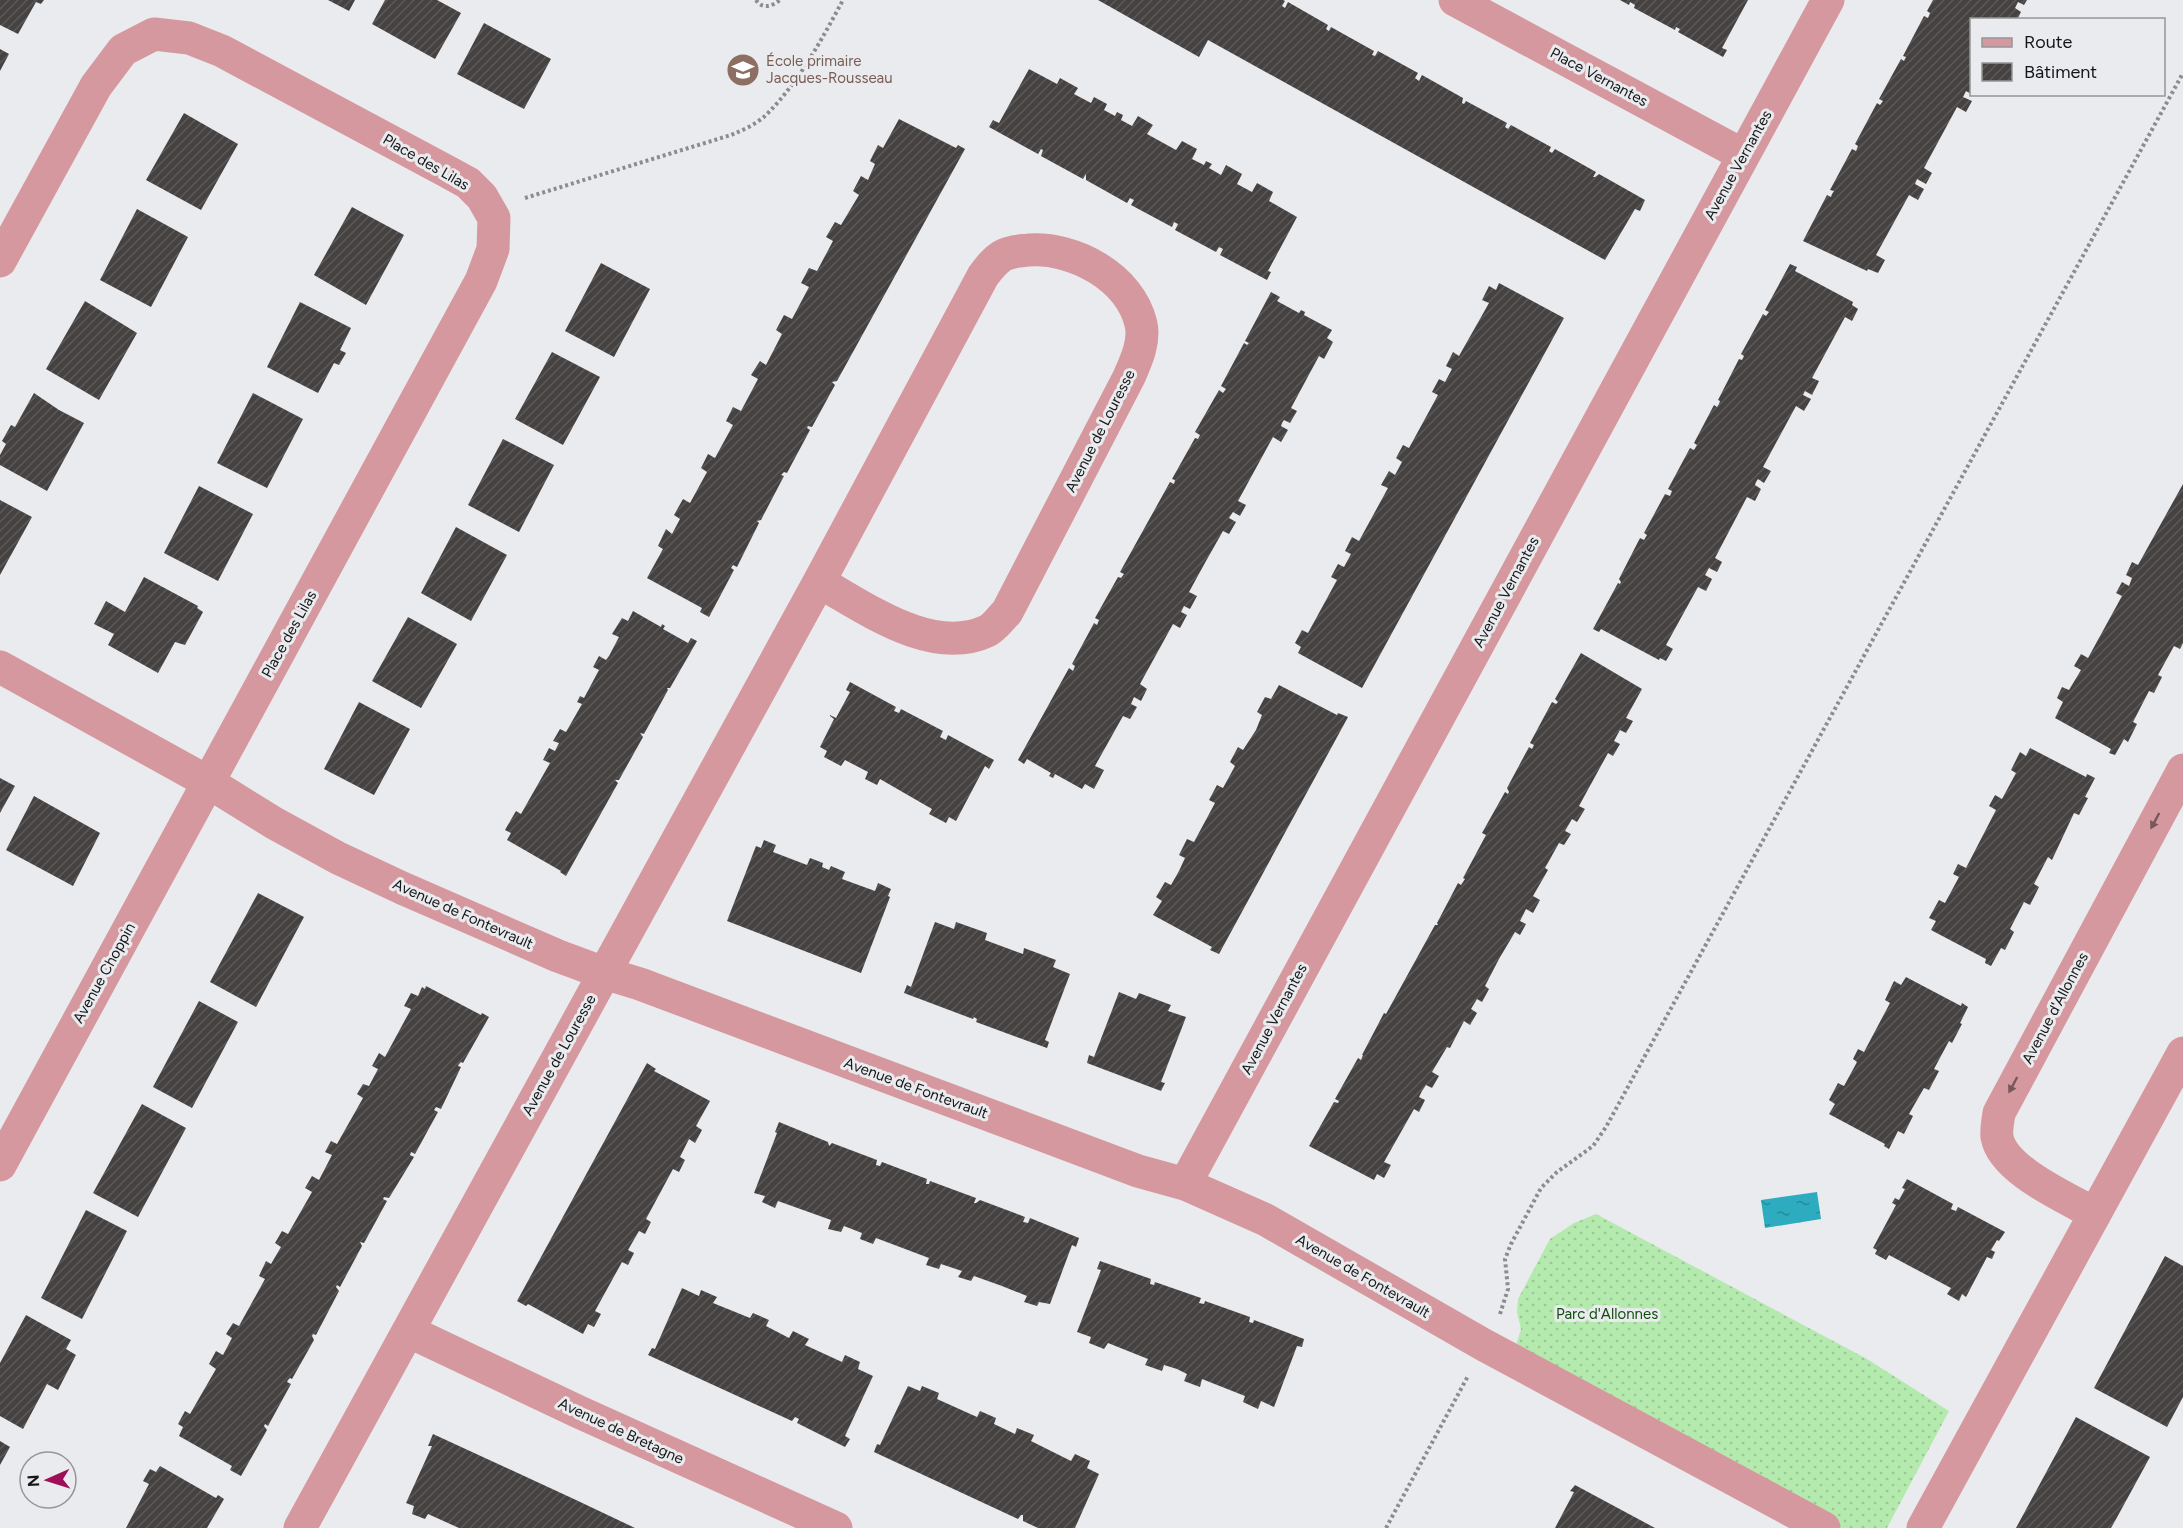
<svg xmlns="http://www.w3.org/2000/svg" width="2183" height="1528" font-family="Figtree,sans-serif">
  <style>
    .grass { fill: url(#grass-dots) }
    .water { fill: url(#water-ripples) }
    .building { fill: url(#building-hatch) }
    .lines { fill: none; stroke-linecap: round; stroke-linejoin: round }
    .path { stroke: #8b8c8e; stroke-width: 4; stroke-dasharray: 3 3; stroke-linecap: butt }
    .minor { stroke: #d6989f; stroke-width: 33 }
    .oneway { fill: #76575b }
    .labels { text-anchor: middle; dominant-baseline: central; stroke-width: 6; stroke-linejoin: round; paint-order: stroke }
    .education-label { font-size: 15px; fill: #785e54; stroke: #eaebee; text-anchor: start }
    .street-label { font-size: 15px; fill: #151617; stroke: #eaebee }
    .park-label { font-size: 15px; fill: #124d0e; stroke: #eaebee }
  </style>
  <defs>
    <pattern id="grass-dots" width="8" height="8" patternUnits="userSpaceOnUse" patternTransform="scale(1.5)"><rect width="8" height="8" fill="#b4eaae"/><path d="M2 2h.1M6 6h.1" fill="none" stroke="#9ac895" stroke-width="1.8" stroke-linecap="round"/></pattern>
    <pattern id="water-ripples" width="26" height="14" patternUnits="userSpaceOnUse" patternTransform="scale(1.5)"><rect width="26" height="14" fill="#2cacbe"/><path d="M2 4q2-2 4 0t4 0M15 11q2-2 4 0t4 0" fill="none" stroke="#248b99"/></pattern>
    <pattern id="building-hatch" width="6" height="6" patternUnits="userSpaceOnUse" patternTransform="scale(1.5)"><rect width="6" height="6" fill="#454241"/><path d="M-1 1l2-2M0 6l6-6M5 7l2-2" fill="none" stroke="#5c5a59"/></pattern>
  </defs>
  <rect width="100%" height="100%" fill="#eaebee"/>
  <path class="grass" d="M1596,1214l271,145 82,52 -62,117h-45l-330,-169 9,-30 -4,-17 1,-13 32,-60 24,-16z"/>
  <path class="water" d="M1817,1192l4,27 -56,9 -4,-28z"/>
  <path class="building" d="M0,0h44l-3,4 -5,-2 -18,32 -18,-9z
    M328,0h27l-6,11z
    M385,0h52l24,13 -26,46 -63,-35z
    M1098,0h185l2,1 -3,5 3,2 3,-6 40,23 -2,4 3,2 2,-4 43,24 -2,4 3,1 3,-5 40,22 -3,5 4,3 3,-6 41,23 -1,5 2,1 2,-3 41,22 -2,4 3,2 3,-4 40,22 -2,4 3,2 3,-4 41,23 -3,5h2l4,-3 46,26 -5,11 -5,-2 -30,51 -397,-220 -9,17z
    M1620,0h128l-26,48 5,2 -4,7 -45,-25 2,-3 -4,-2 -1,3 -41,-22 1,-3 -5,-3 -1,3z
    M1933,0h94l-3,5 -6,-3 -3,6 6,4 -4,8h-46v74l-5,-3 -3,6 9,4 -6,11 -9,-5 -33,61 8,5 -6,11 -9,-5 -2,5 9,5 -6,11 -9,-5 -33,60 9,5 -7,13 -10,-4 -1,2 -64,-30 24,-46 4,2 1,-3 2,-3 -4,-1 22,-41 4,2 2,-5 -3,-2 22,-41 3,2 3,-4 -4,-2 22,-40 3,2 2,-4 -3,-1 21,-40 4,2 2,-5 -3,-2z
    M484,23l67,36 -27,50 -67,-35z
    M0,49l9,5 -9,17z
    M1029,69l28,15 3,-6 18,10 -4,6 17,9 3,-6 13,7 -3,6 11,6 2,-4 6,3 -2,5 11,6 6,-10 15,9 -6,9 29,16 6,-9 15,8 -5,10 12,6 2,-4 6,3 -3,4 12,7 5,-10 16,9 -5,10 15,8 5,-9 16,9 -4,9 28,16 -29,54 3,1 -4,8 -47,-25 3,-6 -4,-2 -3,5 -41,-22 3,-6 -4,-2 -2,5 -41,-22 3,-5 -4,-2 -3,5 -41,-23v-6l-3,5 -42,-23 2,-6 -2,-1 -3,5 -49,-27 4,-7 6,3z
    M184,113l54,31 -37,66 -55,-30z
    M899,119l57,29 2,-3 7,4 -128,232 -5,1 3,3 -23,42 -4,-1 -1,2 3,2 -23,43 -3,-1 -3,3 3,1 -23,44 -4,1 2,2 -22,44 -4,-2 -2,3 3,2 -25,47 -9,-5 2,-4 -55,-30 16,-29 -5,-3 8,-17 6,5 8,-15 -6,-4 9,-16 7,4 17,-31 -6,-4 7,-14 7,4 18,-33 -7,-4 7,-14 8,4 17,-32 -7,-4 9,-14 6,4 16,-31 -6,-4 8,-15 8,4 17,-32 -8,-4 8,-15 8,3 16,-30 -7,-4 9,-15 6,3 18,-30 -6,-4 8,-15 7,4 7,-16 -5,-3 8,-16 5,3z
    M352,207l52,28 -38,70 -52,-30z
    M137,209l51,28 -37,70 -51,-27z
    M601,263l49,26 -36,68 -49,-26z
    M1790,264l7,3 -2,4 58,31 -1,3 6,4 -6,12 -7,-4 -33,61 7,3 -7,14 -7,-4 -2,4 8,4 -7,12 -8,-5 -33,61 8,4 -7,12 -6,-4 -2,3 -1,3 6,4 -6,12 -8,-4 -32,61 7,4 -5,10 -8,-4 -4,7 7,4 -6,12 -8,-4 -32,58 7,4 -7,12 -6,-3 -1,2 -58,-31 -2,3 -6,-3 25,-46 2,1 1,-2 -2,-3 21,-41 4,2 3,-5 -3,-2 21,-39 5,2 2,-5 -4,-2 22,-41 4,2 3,-5 -3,-2 20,-38 3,2 2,-3 1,-3 -2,-1 21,-41 3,1 2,-4 -3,-2 22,-40 3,2 3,-4 -4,-2z
    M1499,283l65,35 -202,370 -64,-35 3,-6 -6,-4 7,-13 6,3 29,-53 -6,-3 7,-13 6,3 7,-13 -6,-3 7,-14 7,4 29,-53 -7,-3 8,-14 6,4 7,-13 -6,-4 7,-13 6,3 29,-53 -6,-3 7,-13 6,3 7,-13 -6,-3 7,-14 6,4 30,-53 -7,-3 7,-14 7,4z
    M1271,292l9,5 -3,4 22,12 2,-3 4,2 -1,3 28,15 -5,8 6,4 -9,17 -5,-3 -28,52 6,3 -7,12 -6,-3 -2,3 -1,3 7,4 -7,12 -8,-5 -35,64 8,4 -6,11 -7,-4 -4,6 7,4 -7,12 -6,-3 -17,30 -17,31 8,4 -7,13 -6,-3 -3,6 6,3 -7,13 -7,-4 -33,60 7,5 -6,12 -7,-4 -3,7 6,3 -7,12 -7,-3 -28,50 9,4 -10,19 -9,-5 -3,5 -27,-15 -2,4 -4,-2 2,-3 -24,-14 -3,5 -6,-4 51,-92 4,3 2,-5 -3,-2 22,-41 3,2 2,-5 -4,-2 23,-41 3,1 3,-4 -4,-2 50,-90 4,2 1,-4 -3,-1 23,-41 3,1 2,-4 -5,-3 24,-42 4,3 3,-4 -5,-3 23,-43 3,2 2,-2 -4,-2z
    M85,301l52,32 -38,67 -53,-31z
    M300,302l51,26 -11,22 6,3 -7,12 -5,-2 -16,30 -51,-26z
    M552,352l48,25 -37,68 -48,-26z
    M34,393l25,17 25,13 -37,68 -47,-26v-10l6,-11 -4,-3 9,-16 4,2z
    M253,393l50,26 -36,69 -50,-25z
    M503,439l51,26 -35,67 -51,-27z
    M2183,484v159l-3,6 -6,-3 -16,29 4,2 -8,16 -5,-2 -16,31 4,2 -9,18 -4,-3 -9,16 -6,-2 2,-4 -56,-31 8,-16 -6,-4 5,-11 7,3 12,-20 -7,-4 7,-12 7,4 34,-62 -6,-3 6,-11 7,4 3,-8 -6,-3 6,-13 6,3z
    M199,486l54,28 -35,67 -54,-28z
    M0,500l32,17 -32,58z
    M456,527l51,28 -36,66 -50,-28z
    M144,577l54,29 -1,2 6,4 -18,33 -10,-3 -17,31 -50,-28 6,-11 -20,-10 12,-23 19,11z
    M633,611l28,16 1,-3 3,2 -2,3 25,14 3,-5 6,3 -27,47h-3l1,2 -24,44 -4,-1 3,4 -24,43h-4l3,3 -52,93 -6,-4 1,-1 -54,-31 4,-7 -6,-3 11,-19 5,3 29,-51 -7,-3 6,-12 6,3 4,-8 -6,-2 7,-12 6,3 16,-28 -5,-2 3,-6 4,2 15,-28 -6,-3 6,-11 7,4 3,-4 10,-19 -7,-3 10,-16 6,3z
    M408,617l49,27 -36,64 -49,-27z
    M1581,653l61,36 -16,29 7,3 -7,12 -6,-3 -6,11 6,3 -7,12 -5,-3 -29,53 6,3 -8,13 -5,-3 -7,12 6,3 -7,11 -5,-2 -14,25 3,2 -15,26 7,4 -7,13 -7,-4 -6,12 6,3 -6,11 -5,-3 -16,27 -14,27 4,3 -7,13 -5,-3 -6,10 6,4 -7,12 -6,-4 -14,27 -3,-1 -15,25 7,4 -7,12 -6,-3 -4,6 -3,6 6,3 -6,12 -5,-3 -30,53 7,3 -7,13 -7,-4 -3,6 -65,-34 25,-44 4,1 1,-2 -4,-2 23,-41 3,2 2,-5h-1l22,-42 2,1 49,-89h3l-1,-2 21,-40 3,2 4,-6 -2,-1 23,-43 -4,-2 23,-41 3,2 1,-2 -2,-4 22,-41 3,2 2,-4 -4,-2 22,-41 4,2 2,-2 -3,-3z
    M850,682l46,25 -2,4 5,2 2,-4 42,22 -3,6 6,3 2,-5 46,25 -5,9 -4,-3 -29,55 -7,-4 -3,6 -17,-9 3,-5 -52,-30 -3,6 -12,-6 3,-7 -23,-12 -4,6 -17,-9 3,-6 -7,-4 14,-28 -4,-3v-1l6,3 14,-26 -4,-2z
    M1279,685l58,30 1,-2 10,4 -129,237 -9,-4 2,-3 -59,-32 9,-14 -6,-4 9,-15 6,3 8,-14 6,-13 -6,-3 8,-16 7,3 21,-39 -6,-3 8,-15 6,3 12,-22 -5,-4 8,-15 5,3 13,-20 6,-15 -5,-3 8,-15 6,2z
    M359,702l51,27 -36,66 -50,-26z
    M2030,748l56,29 1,-3 8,4 -10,19 3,1 -9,17 -5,-2 -22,47 -4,-3 -14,27 5,3 -9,18 -6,-3 -14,27 4,3 -9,18 -4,-2 -10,18 -6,-3 1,-4 -55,-29 5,-9 -7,-3 10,-18 6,3 14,-26 -6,-3 5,-10 8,4 30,-58 -7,-4 6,-11 7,4 14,-26 -5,-3 9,-18 6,4z
    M0,778l15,8 -15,27z
    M34,796l66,37 -27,53 -67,-36z
    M764,840l12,5 -3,7 34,13 3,-7 13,5 -1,4 7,3 2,-4 14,6 -3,7 33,12 3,-8 13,6 -3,7 2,1 -29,76 -134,-52 29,-75 5,2z
    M258,893l46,24 -48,90 -46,-25z
    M935,922l19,7 2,-7 31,11 -2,7 38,14 1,-6 32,12 -3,7 17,7 -25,66 4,2 -2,6 -71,-26 1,-3 -3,-2 -1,2 -69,-26 3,-8 4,2z
    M1906,977l55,29 1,-3 6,4 -8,16 2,1 -10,19 -3,-2 -15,28 5,2 -10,19 -5,-2 -15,26 4,2 -9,18 -6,-3 -9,18 -5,-3 1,-2 -56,-30 6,-10 -6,-4 9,-17 6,3 13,-24 -4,-3 5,-10 6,3 26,-49 -5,-3 9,-19 7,4z
    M426,986l55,29 1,-2 7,4 -26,46 -2,-1 -2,2 -1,2 3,1 -20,42 -5,-2 -2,3 4,2 -23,42 -4,-2 -1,3 4,2 -25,41 -5,-1 -1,2 4,2 -23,42 -4,-1 2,4 -22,41 -3,-2 -1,2 3,4 -23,44 -3,-1 -1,2 2,4 -22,39 -2,-1 -2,2 -1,2 4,2 -23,42 -3,-2 -1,2 3,4 -26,46 -11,-6 2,-4 -53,-30 4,-9 -5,-3 7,-13 5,3 26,-45 -7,-5 7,-13 7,4 9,-17 -6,-4 7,-11 6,3 26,-47 -6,-3 7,-15 5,3 10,-17 -6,-4 7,-12 6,3 24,-42 -7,-4 7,-12 7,4 13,-25 -7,-3 6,-11 6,3 26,-46 -6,-4 6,-10 6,2 9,-17 -6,-3 7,-13 6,4 26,-48 -7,-3 7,-13 7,3 4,-9 3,2z
    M1119,992l17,7 3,-6 32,12 -3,6 18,6 -25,65 4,1 -4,8 -74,-28 2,-8 5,2z
    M199,1001l39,21 -46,86 -39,-21z
    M647,1063l9,6 -2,2 56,30 -14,25 6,4 -7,13 -6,-4 -9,18 5,3 -6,12 -6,-3 -27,50 5,3 -6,12 -6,-3 -11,19 6,3 -6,12 -6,-3 -27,49 6,3 -7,13 -6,-3 -5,10 -55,-30 -2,2 -9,-5z
    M142,1104l44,24 -48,89 -45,-24z
    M779,1122l49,20 1,4 3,-3 45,17 -1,5 4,1 2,-4 45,17 -1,5h3l1,-3 46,17 -2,5h2l4,-3 45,17 -2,5 5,1 2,-5 49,20 -3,9 -4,-2 -22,59 -11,-2 -2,4 -13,-4 3,-6 -25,-10 -28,-10 -3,5 -13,-4 4,-6 -21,-7 -2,5 -13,-4 3,-7 -53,-20 -3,6 -13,-5 2,-6 -18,-7 -3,6 -13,-3 3,-9 -53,-19 -3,7 -13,-6 3,-6 -11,-3 23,-60 -2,-1z
    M1907,1179l46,25 -2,5 2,1 3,1 2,-4 47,25 -6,9 -2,-1 -6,10 4,2 -3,7 -5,-2 -21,40 -4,-3 -3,7 -12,-7 4,-6 -62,-33 -3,5 -11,-6 2,-4 -4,-2 23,-43 -4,-2 3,-5 4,2 6,-11 -3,-1z
    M86,1210l41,21 -45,88 -41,-21z
    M2165,1256l18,10v131l-16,30 -73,-39z
    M1100,1261l51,18 -1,5 4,1 1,-3 46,16 -2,5 5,1 1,-3 45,16 -1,5 4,1 1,-3 50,19 -2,8 -5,-1 -23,61 -13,-6 -3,8 -15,-7 2,-6 -43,-17 -2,8 -16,-6 3,-7 -10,-5 -13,-4 -2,6 -17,-6 3,-6 -40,-16 -4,6 -15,-6 2,-6 -14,-5 24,-62 -4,-1z
    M682,1288l17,8 2,-6 16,7 -4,6 37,15 3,-5 16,7 -3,6 23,12 4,-7 16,8 -4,6 37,17 3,-7 15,7 -2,7 15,7 -28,60 5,3 -5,8 -48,-24 2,-4 -4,-2 -3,4 -144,-66 4,-7 3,1z
    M26,1315l45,25 -5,9 10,6 -18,35 -11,-6 -24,45 -23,-13v-53z
    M908,1386l12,5 2,-5 17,7 -2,6 40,18 3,-6 16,7 -2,6 21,10 2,-6 17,7 -3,6 40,20 4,-7 15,7 -3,7 12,6 -24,54h-37l-15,-7v-6h-2l-3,4 -144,-67 3,-8 3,1z
    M2076,1417l74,40 -35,64 -4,7h-95z
    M433,1434l143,66 59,28h-176l-31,-14 -3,5 -13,-5 2,-8 -8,-3 26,-57h-4z
    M0,1441l10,6 -10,18z
    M160,1466l56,32 2,-3 6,4 -17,29h-81l23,-44 -6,-3 7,-12 6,3z
    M1575,1485l80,43h-100l19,-36 -4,-1z"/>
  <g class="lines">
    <path class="path" d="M756,0c7,10 16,6 24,0
      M525,198l206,-63c12,-5 26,-11 36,-21 32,-32 55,-75 76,-114
      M1500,1314l8,-25 -3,-30 6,-15 30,-56 16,-16 36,-26 13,-19 577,-1054
      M1386,1528l82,-152"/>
    <path class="minor" d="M1455,0l288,155
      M0,261l96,-175 27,-36 31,-16 35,4 33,13 226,121 20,11 14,14 12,21 -1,31 -12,32 -481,884
      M0,667l208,115 66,41 64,35 64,30 156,68 46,17 36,11 498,187 47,13 81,36 218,125 340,183
      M1185,1184l643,-1184
      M2095,1214c-27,-16 -92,-43 -98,-77 -1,-7 1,-17 2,-24l184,-343
      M408,1331l171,81 257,116
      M300,1528l519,-946 164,-306c6,-8 11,-15 19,-20 8,-5 19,-5 27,-6 45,-3 101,27 112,74 4,18 -5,37 -12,53l-122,235c-6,6 -13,16 -20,19 -55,26 -121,-23 -168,-49
      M1923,1528l260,-475"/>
  </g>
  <defs><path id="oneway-solid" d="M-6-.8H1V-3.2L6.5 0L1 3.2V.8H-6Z" transform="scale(1.5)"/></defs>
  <g class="oneway">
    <use href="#oneway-solid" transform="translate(2155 821) rotate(118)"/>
    <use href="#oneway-solid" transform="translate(2013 1085) rotate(118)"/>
  </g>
  <defs>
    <symbol id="school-disc" viewBox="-11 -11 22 22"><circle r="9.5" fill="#8d6e63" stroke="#eaebee"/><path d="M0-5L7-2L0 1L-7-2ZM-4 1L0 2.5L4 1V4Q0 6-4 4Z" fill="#fff"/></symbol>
  </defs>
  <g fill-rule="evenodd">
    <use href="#school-disc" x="724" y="51" width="38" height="38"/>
  </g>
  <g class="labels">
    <g class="education-label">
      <text x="766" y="61">École primaire<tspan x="766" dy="17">Jacques-Rousseau</tspan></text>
    </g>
    <g class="street-label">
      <text transform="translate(1599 77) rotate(28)">Place Vernantes</text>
      <text transform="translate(426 162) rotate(30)">Place des Lilas</text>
      <text transform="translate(1738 165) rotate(-61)">Avenue Vernantes</text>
      <text transform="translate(1100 431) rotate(-63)">Avenue de Louresse</text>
      <text transform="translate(1506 592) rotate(-62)">Avenue Vernantes</text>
      <text transform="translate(289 634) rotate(-61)">Place des Lilas</text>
      <text transform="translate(463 914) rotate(24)">Avenue de Fontevrault</text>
      <text transform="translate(104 973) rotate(-61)">Avenue Choppin</text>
      <text transform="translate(2055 1008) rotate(-62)">Avenue d'Allonnes</text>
      <text transform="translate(1274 1019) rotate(-62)">Avenue Vernantes</text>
      <text transform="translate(559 1055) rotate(-61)">Avenue de Louresse</text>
      <text transform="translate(916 1088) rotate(20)">Avenue de Fontevrault</text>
      <text transform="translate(1363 1276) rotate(30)">Avenue de Fontevrault</text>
      <text transform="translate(621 1431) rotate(25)">Avenue de Bretagne</text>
    </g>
    <g class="park-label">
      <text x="1607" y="1314">Parc d'Allonnes</text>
    </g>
  </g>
  <rect x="1970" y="18" width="195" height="78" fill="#eaebee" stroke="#959698" stroke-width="1.5"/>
  <rect x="1982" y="38" width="30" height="9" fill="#d6989f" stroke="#959698" stroke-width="1.5"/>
  <text x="2024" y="48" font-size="18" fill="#151617">Route</text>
  <rect x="1982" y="63" width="30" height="18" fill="url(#building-hatch)" stroke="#959698" stroke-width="1.5"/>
  <text x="2024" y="78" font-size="18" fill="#151617">Bâtiment</text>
  <g transform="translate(48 1480) rotate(267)"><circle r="28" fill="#eaebee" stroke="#959698" stroke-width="1.5"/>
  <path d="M0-4.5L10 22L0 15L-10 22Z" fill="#9e0e59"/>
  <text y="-9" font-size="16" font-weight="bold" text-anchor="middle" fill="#151617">N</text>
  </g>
</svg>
